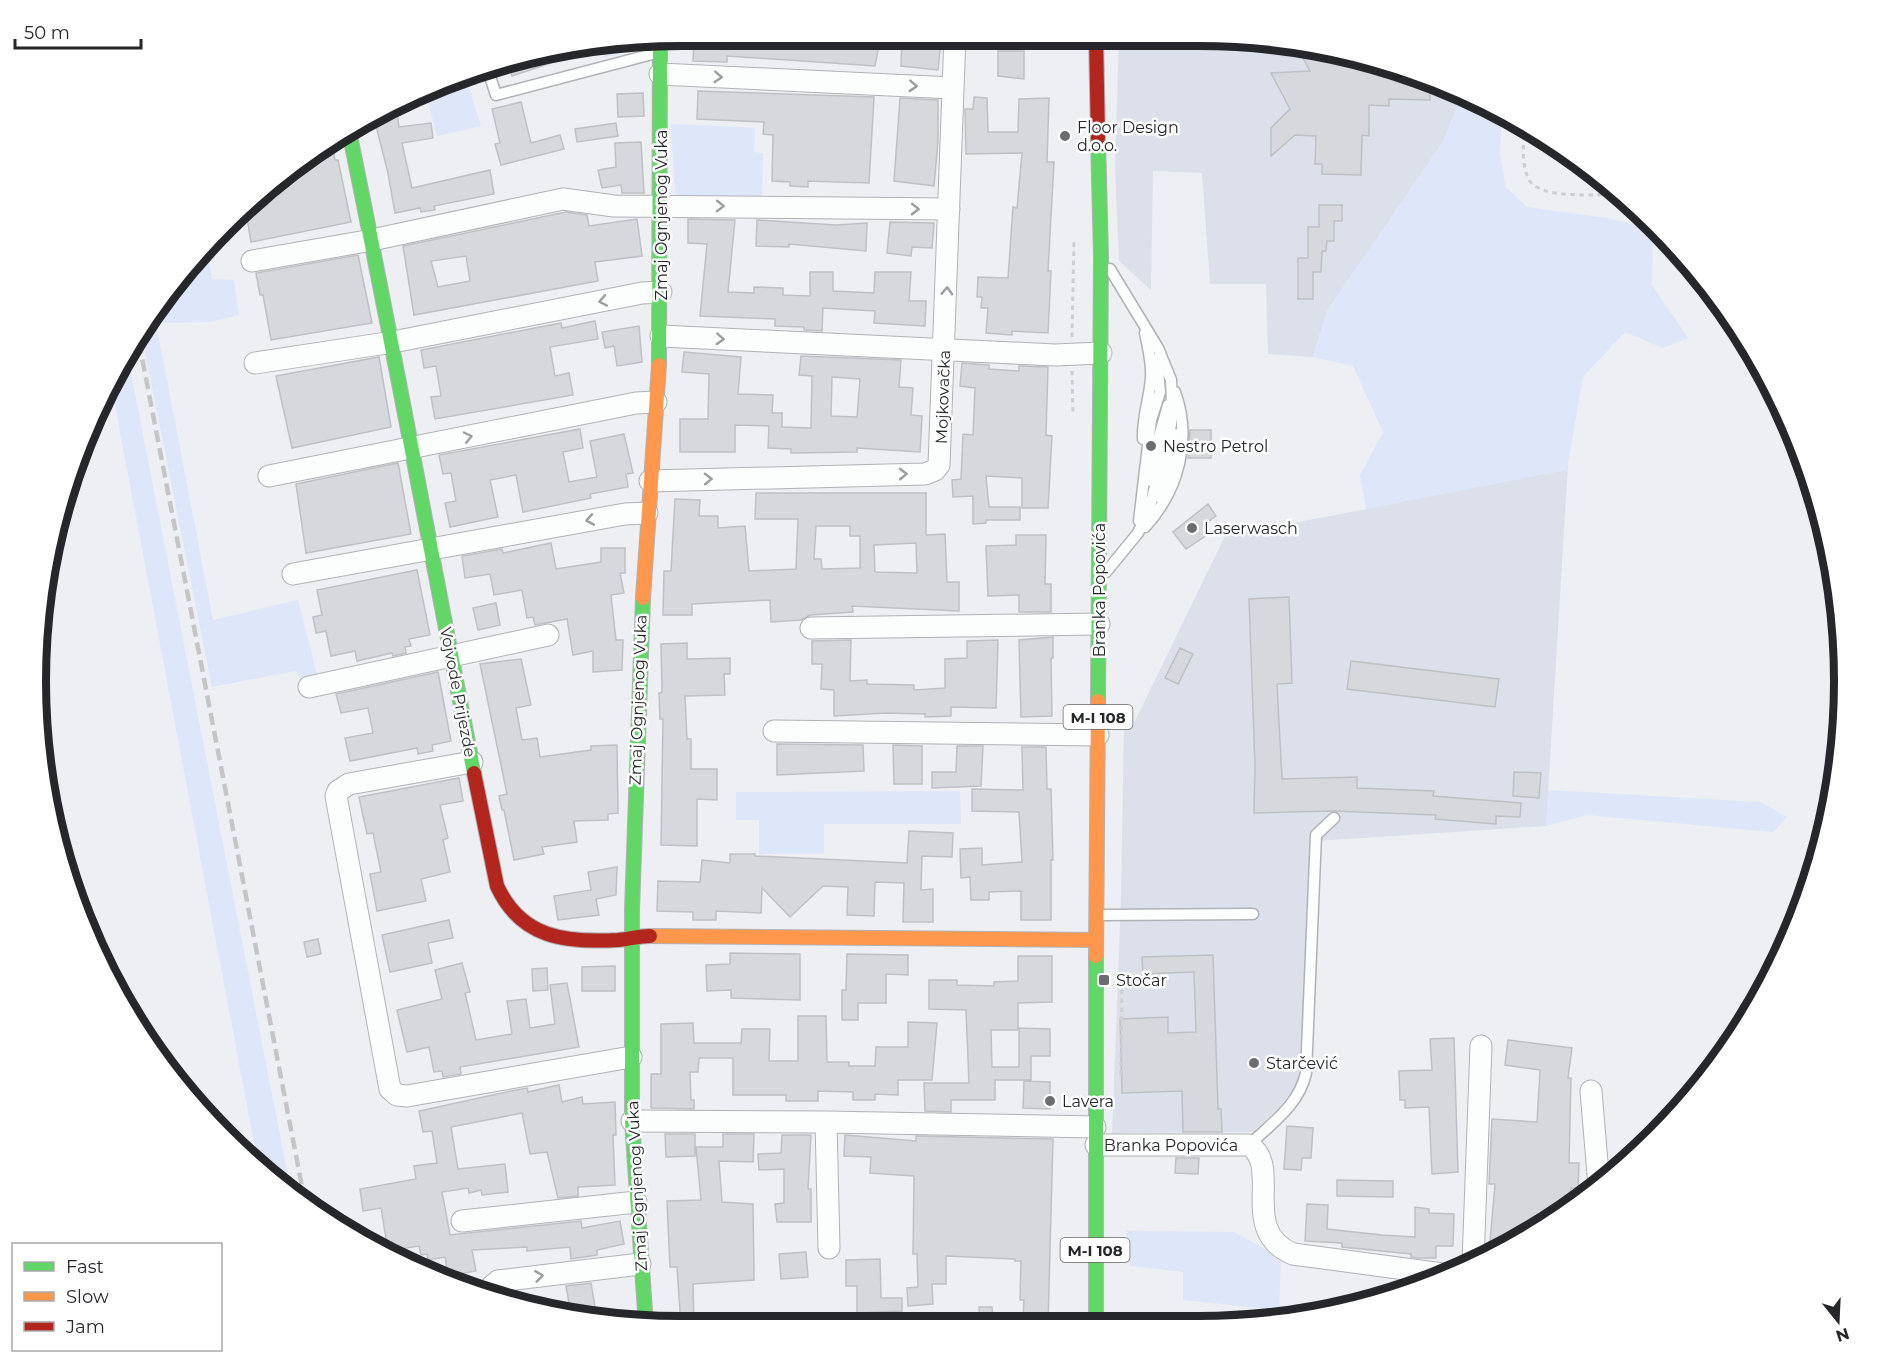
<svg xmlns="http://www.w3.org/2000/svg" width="1880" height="1363" font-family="Montserrat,sans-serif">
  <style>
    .built { fill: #dce0ea }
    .green { fill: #dee6f9 }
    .building { fill: #d7d8dc; stroke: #bec0c3; stroke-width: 1.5; fill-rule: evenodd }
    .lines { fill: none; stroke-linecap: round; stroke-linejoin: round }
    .lane-casing { stroke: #b1b2b5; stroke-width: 13 }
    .street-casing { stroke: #b1b2b5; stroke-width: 23 }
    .fast-casing { stroke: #b1b2b5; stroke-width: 16 }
    .slow-casing { stroke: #b1b2b5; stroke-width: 16 }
    .jam-casing { stroke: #b1b2b5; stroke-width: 16 }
    .path { stroke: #cdced0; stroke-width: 3; stroke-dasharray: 4.5 4.5; stroke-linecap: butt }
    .lane { stroke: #fcfdfd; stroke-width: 10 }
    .street { stroke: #fcfdfd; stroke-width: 21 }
    .fast { stroke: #63d668; stroke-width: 14 }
    .slow { stroke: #ff974d; stroke-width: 14 }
    .jam { stroke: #b3261e; stroke-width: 14 }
    .rail { stroke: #c5c5c6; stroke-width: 4.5; stroke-dasharray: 12 6; stroke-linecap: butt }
    .oneway { stroke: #9c9d9e }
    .poi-dot { fill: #6c6d70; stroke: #fff; stroke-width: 2 }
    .labels { text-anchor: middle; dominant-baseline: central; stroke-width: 5; stroke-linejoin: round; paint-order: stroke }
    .shield { fill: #fff; stroke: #67686a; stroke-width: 1.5 }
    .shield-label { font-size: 15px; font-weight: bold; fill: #26272a }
    .poi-label { font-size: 16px; fill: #26272a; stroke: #fff; text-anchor: start }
    .street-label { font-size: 16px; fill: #26272a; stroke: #fff }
    .rim { fill: none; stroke: #26272a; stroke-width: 8 }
  </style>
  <rect width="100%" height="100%" fill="#edeff3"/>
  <path class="built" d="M1119,36h80l166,22 81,27 16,9 -19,48 -116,169 -14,46 -45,-3 -2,-70h-56l-8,-111 -49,-2 -2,119 -32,-29 -4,-93z
    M1568,465l-22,361 -230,15 -18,242 -19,25 -26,24 -141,1 9,-234 3,-176h10l91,-187 141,-27z"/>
  <path class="green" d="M646,41v5l-43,12 -3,-11z
    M465,75l16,51 -44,10 -12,-46z
    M1462,94l40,21 -2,38 5,33 22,21 79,11 47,11 -1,56 36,53 -25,10 -38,-16 -42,45 -16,93 -201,39 -6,-34 23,-43 -30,-66 -40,-9 14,-46 116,-169z
    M671,124l84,4 -1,24 9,1 -1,47 -81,-3 -6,-4z
    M207,246l5,33 22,1 5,35 -29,7 -54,1 57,297 85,-20 20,79 -16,3 -6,-11 -84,16 -70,-350 54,-81z
    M128,358l163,834 -32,-23 -148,-785z
    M1548,790l212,12 27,15 -14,15 -186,-17 -41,11z
    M960,791l1,33h-137v30h-65v-34h-23v-28z
    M1126,1231l108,1 47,26 -2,52 -96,-10v-28l-53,-6z"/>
  <path class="building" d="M694,36h113l73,4 -5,26 -148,-10v6l-34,-1z
    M902,37l39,4 -3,29 -37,-4z
    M1298,49l67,9 66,22 -1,20 -41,-1v7l-20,-1v31l-7,-1 -1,40 -39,-1v-10h-7l1,-28 -21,-1 -24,21v-28l19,-19 -19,-36 39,-2z
    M565,51l1,7 -54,18 -5,-16z
    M998,51h26v28l-26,-3z
    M698,91l176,6 -5,86 -61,-2v6l-18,-1v-4l-18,-1 1,-46 -10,-1 1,-12 -67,-3z
    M643,93l1,23 -26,1 -1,-23z
    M974,97l13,1 1,34h30l1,-33 30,-1 -2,64h7l-6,109h3l-3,62 -36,-2v4l-26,-2 2,-25h-7l1,-11h-5l1,-20 30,1 5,-71 4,1 5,-55 -56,1 -1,-45h8z
    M900,98l38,2v41l-4,45 -40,-5z
    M521,102l10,41 29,-8 4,14 -63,16 -6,-21 5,-1 -8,-34z
    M397,112l2,15 32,-4 2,15 -31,5 10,45 78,-18 4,24 -60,12 1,4 -14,2 -1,-4 -25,5 -7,-40 -14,-55z
    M616,123l2,13 -41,6 -2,-13z
    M331,140l4,20h3l13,62 -100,20 -5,-30z
    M641,142l3,51h-22l-1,-8 -19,3 -4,-18 18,-3 -1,-24z
    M1319,205h23v16h-8v20h-7l-1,10h-4l-1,21h-8v27h-15v-41h10v-31h11z
    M566,212l21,3 2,11 48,-7 5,37 -47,6 3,19 -184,34 -11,-69zM466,256l4,25 -32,6 -7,-26z
    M688,219l47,1 -7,72 26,1v-6l29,1v7l27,1v-24h23v19l41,2 1,-21h36l-2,29h17l-1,25 -51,-3 1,-12 -52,-3 -1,23 -18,-1v-3l-29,-1v-7l-75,-3 7,-72 -19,-1z
    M757,220l79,5 31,-2 -1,28 -77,-7v3l-33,-1z
    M890,222l44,1 -2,25 -20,-1 -1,9 -24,-3z
    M358,255l14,68 -101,17 -8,-45h-3l-4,-22z
    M595,321l3,18 -48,8 5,29 14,-3 4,22 -138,24 -4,-22 10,-1 -5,-30 -12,2 -3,-18 140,-27 1,5z
    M639,326l3,36 -25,4 -3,-20 -9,2 -3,-16z
    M684,352l57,5 -3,37 35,1 -1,18h10v14l29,1 1,-52 -13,-1 2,-19 100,4 -2,27 14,1 -2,27 11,1 -2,36 -63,-4v4l-66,1v-4l-23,-1 1,-22 -34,-1v27h-55v-33h28l1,-45 -27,-2zM832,377l28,2 -3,38 -26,-1z
    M379,357l12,70 -99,21 -16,-72z
    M962,363l27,2v4l30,2v-5l29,1 -2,68 6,1 -4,72h-26v-30l-36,-2 3,31h31v13h-34v3l-13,1v-28l-20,1 -1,-17 9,-1 2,-45 10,1 2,-47 -15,-2z
    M580,429l3,19 -20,4 6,30 28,-5 -7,-36 34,-7 9,39 -7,1 2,13 -38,7 1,4 -68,14 -7,-37 -26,5 8,37 -48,10 -5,-24 11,-2 -5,-28 -8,1 -4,-19z
    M1190,430h21v28h-23z
    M398,463l13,71 -105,19 -10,-69z
    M756,493h170v42l19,-1 2,48h12v29l-107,-5 1,6 -43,3 -9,5 -30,2 -1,-22 -78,4v11h-29l1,-44h7l4,-72 25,1 -1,16h19v12l27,-2 4,45 47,-2 2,-50h-43zM816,526h34v10h10v32l-38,1 -1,-10h-7zM916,543l1,30 -42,-1 -1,-27z
    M1208,504l8,12 -11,8 5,9 -24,16 -13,-17z
    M1016,535h30l-1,49h6v28h-32v-17l-31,1 -2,-50 30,-1z
    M551,543l5,26 45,-7v-14h24v25h-5l4,20 -13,2 5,45h7l-1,30 -29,2v-21l-20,4 -6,-36 -32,6 -2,-8 -6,1 -5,-28 -28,5 -4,-21 -25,4 -3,-22 40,-7 1,4z
    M417,570l13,65 -21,4 2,7 -6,1 1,6 -13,3 -1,-3 -35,8 -2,-10 -24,5 -5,-25 -10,2 -3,-16 9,-2 -5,-25z
    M1289,597l3,86 -15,1 5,95 75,-2v11l77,3 -1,5 88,7 -1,14 -24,-1v8l-61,-5 1,-4 -103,-4 -79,2 1,-48 -6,-166z
    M496,603l4,22 -22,5 -5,-22z
    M1053,637v21h-2l1,58 -31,1 -2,-77z
    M851,640l-1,41 17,-1v4l47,1v5l31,-2v-29l22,-1v-17l31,-1 -2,68 -45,-1v9l-26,1v-3l-39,-1 -52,3v-26l-13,-1 1,-25h-10v-23z
    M687,643v16l43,-1v16h-6l1,21 -40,1 2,43h4v30h26v31l-20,-1v47l-36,-1 2,-126h-3l-1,-26 3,-1 -1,-48z
    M1180,648l13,6 -15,30 -13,-6z
    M521,659l10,46 -15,3 6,32 15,-2 3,19 51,-7v-4l26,-1 1,68 -10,1v6l-34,1 3,21 -35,5 2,7 -30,6 -10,-50h-2l-3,-14 8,-2 -27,-130z
    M1351,661l148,18 -4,28 -148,-18z
    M438,672l13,69 -19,4 1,6 -15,3 -1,-6 -67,13 -5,-23 28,-5 -5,-25 -27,5 -5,-19z
    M777,744l86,1 1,26 -87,4z
    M893,745l29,1v38h-28z
    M957,746h26l-2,40 -49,2v-16h24z
    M1022,747h24l1,42h4l2,71h-2v60h-30v-29l-32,1v8h-18l-1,-23 -9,1 -1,-29 22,-1v17l40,-3 -3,-50 -47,-1v-22l51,1z
    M1514,772l27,1 -2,25 -26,-2z
    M459,778l4,23 -23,4 8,33 -5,2 7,32 -29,7 5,22 -49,10 -7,-37 11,-2 -8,-39 -6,1 -8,-37z
    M909,831l44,2 -1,24 -30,-1 -1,34 12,-1v33h-30l1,-39 -29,-1 -1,34 -27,-1 1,-28 -25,-1 -33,31 -28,-29 -1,25 -45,-2v9h-23v-8l-36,-1 1,-30 42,1 2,-22 28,3v-9h25v2l152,7z
    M617,867l-1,28 -20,4 3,16 -41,5 -4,-24 37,-6 -3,-18z
    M449,920l4,18 -25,5 4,20 -42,9 -8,-37z
    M318,939l3,15 -14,3 -3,-15z
    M730,953l70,1v46l-69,-2v-8l-24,1 -1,-26 24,-1z
    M847,954l61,1v20l-22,-1v29h-28v17h-16v-30h4z
    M1213,955l5,154h3l1,23h-39l-1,-41 -60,2 -2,-74 48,-2v16l28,-1 -2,-60 -51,2 -1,-17z
    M1018,956h34v46l-34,1v27h-27l1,37h27v-39l31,1v27h-19v24h-36v20h-44v12l-26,-1 -1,-28h45l-3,-73 -37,-1v-29h28v5l37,1v-4l24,-1z
    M462,963l8,29 -5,1 11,47 36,-6 -5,-33 19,-2 4,29 25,-4 -5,-39 17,-2 12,64 -119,20 1,7 -18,3 -1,-6 -8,1 -5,-25 -22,5 -10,-42 45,-11 -7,-29z
    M615,966v25h-33v-24z
    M547,968l1,22 -15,1 -1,-22z
    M798,1016h28l1,46h22v4h26l1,-19h32v-25l29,1 -5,57h-34v15l-23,-1v6h-22v-8l-35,-1v10h-32v-6h-53v-37h-34l-1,14h-8l1,28h3v9l-43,-1v-34h10v-50l32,-1 1,20h47l1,-14h28l-1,32h29z
    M1454,1038l4,134 -26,2 -3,-67 -24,1v-8h-5l-1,-29 33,-1 -2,-31z
    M1508,1040l64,8 -4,30h3l-2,85h10l-1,25h-7l-1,18 -81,47 6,-69h-6l3,-65 45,3 3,-52 -35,-5z
    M1024,1081l26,1v27l-27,-1z
    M559,1085l3,17 20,-5 1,7 32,-2 1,33h-3l2,50 -37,2v9l-20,2 -11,-46 -17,2 -8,-41 -71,14 7,42 47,-5 3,28 -26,3 -1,-5 -12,3 -1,-5 -26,4 8,43 131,-14 1,7 38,-7 4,23 -27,6v5l-26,4 -1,-12 -43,4v-4l-55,3 4,21 -28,5 -3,-19 -17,3 -1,-6 -6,1 -2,-9 -31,5 -7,-43 -18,3 -3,-22 56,-10 -2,-13 23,-3 -5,-32 -9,1 -4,-21 92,-20 16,-3 1,4z
    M1287,1126l26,2 -2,30h-9l-1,12 -17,-1z
    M665,1134h30v22l-29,1z
    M723,1134h31l-1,28 -34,-1 3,41 31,2 1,76 -61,4 1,41h-13l-4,-58h-7l-3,-66 34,-1 -5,-53h27z
    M782,1135h29l-3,54h3v33h-34l-2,-18 9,-1v-34l-25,1 -1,-16 23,-1z
    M845,1135l71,6v-5l137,3 -5,184h-25l1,-23h-4l1,-39h-6v-2l-69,-3v28h-14l1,20 -25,2 -1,-18 11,-1 -1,-33h-4l1,-78 -44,-3 1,-16 -27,-1z
    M1176,1158h23l-1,16 -23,-1z
    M1337,1180l56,1v16l-56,-1z
    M1307,1204l21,1 -1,24 55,6 33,2v-30l14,2v4l25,1 -1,32h-17v12h-19l-6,-1v-3l-69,-7v-4l-37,-2z
    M806,1252l2,25 -27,2 -2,-25z
    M880,1259l1,39h21v13l-45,2v-27h-11v-26z
    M591,1283l6,36 -26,-5 -5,-28z
    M979,1307h13l1,16h-13z"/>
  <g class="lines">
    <defs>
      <path id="lane" d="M487,67l9,28 164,-43
        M1143,439c-1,-22 7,-41 8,-62 1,-15 -3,-29 -6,-44
        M1151,481l4,-30 13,-46
        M1159,497l6,-13 12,-50
        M1139,521l12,-101 9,-28 -3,-33
        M1145,527c34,-37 47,-88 30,-135
        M1106,572l32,-39 12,-27 21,-81 1,-21 -1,-24 -13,-32 -48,-79
        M1100,915l153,-1
        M1249,1145c23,-22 50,-40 57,-72l10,-238 18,-17"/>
      <path id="street" d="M660,74l293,14
        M252,261l120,-21 191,-41 51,7 335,3
        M661,336l394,19 46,-2
        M255,363l138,-21 249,-49 19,-1
        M269,476l367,-73 20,-1
        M650,481l275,-7 10,-4 4,-5 16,-429
        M293,574l332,-60 22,-1
        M811,628l288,-4
        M309,687l239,-52
        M774,731l324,4
        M472,762l-123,22 -11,7 -2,5 54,293 7,6 10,1 224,-39
        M1591,1091l8,95
        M632,1121l194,1 269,5
        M826,1122l3,126
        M1096,1145h153c34,22 -11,86 44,109l157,21
        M462,1221l174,-19
        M1473,1262l8,-216
        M491,1295l1,-9 6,-5 142,-17"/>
      <path id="fast" d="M349,131c44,213 83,428 125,642
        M1098,138l3,119 -3,444
        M659,365l1,-326
        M643,598l-11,312v211l14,205
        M1096,1323v-367"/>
      <path id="slow" d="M643,598l16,-233
        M650,936l446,4
        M1096,956l2,-255"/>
      <path id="jam" d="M1096,36l2,102
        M474,773l23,113c24,52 68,57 121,54 11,-1 21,-4 32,-4"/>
    </defs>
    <use href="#lane" class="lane-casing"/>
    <use href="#street" class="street-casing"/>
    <use href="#fast" class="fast-casing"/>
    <use href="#slow" class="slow-casing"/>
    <use href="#jam" class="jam-casing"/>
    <path class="path" d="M1524,127c0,17 -3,35 4,51 10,23 72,16 93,16
      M1072,337l2,-98
      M1072,371l1,44
      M1121,1075l1,-98"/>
    <use href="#lane" class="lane"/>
    <use href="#street" class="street"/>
    <use href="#fast" class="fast"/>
    <use href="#slow" class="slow"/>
    <use href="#jam" class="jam"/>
    <path class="rail" d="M139,342l166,860"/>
  </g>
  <defs><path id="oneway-chevron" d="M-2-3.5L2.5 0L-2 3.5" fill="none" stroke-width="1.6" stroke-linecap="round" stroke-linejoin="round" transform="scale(1.5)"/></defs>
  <g class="oneway">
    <use href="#oneway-chevron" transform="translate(718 77) rotate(3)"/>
    <use href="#oneway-chevron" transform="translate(913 86) rotate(3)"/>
    <use href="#oneway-chevron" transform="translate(720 206) rotate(1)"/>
    <use href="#oneway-chevron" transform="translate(915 209) rotate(1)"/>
    <use href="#oneway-chevron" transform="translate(947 291) rotate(-88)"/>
    <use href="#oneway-chevron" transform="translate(603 301) rotate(169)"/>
    <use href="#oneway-chevron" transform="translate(720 339) rotate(3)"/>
    <use href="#oneway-chevron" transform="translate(468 437) rotate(-12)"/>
    <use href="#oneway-chevron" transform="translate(903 474) rotate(-1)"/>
    <use href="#oneway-chevron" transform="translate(708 479) rotate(-1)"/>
    <use href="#oneway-chevron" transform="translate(590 520) rotate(170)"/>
    <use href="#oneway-chevron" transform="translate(539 1276) rotate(-7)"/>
  </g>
  <g class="poi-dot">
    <circle cx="1065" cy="136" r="6"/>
    <circle cx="1151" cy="446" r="6"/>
    <circle cx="1192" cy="528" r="6"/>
    <rect x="1098" y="974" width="12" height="12" rx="3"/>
    <circle cx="1254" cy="1063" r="6"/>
    <circle cx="1050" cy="1101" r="6"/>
  </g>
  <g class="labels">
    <g class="shield">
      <rect x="1063.5" y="705" width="69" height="24" rx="4.5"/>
      <rect x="1060.5" y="1238" width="69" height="24" rx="4.5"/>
    </g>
    <g class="shield-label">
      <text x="1098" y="717">M-I 108</text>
      <text x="1095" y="1250">M-I 108</text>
    </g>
    <g class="poi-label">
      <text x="1077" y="127">Floor Design<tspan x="1077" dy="18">d.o.o.</tspan></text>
      <text x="1163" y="446">Nestro Petrol</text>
      <text x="1204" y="528">Laserwasch</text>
      <text x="1116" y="980">Stočar</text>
      <text x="1266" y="1063">Starčević</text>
      <text x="1062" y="1101">Lavera</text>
    </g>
    <g class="street-label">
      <text transform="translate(661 215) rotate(-90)">Zmaj Ognjenog Vuka</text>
      <text transform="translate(943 397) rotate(-88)">Mojkovačka</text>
      <text transform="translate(1099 590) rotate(-90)">Branka Popovića</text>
      <text transform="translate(458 692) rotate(79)">Vojvode Prijezde</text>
      <text transform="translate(638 700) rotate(-88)">Zmaj Ognjenog Vuka</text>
      <text x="1171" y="1145">Branka Popovića</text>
      <text transform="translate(637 1186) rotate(-93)">Zmaj Ognjenog Vuka</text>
    </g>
  </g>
  <path d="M0 0H1880V1363H0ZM681 46H1199A635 635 0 0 1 1834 681V681A635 635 0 0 1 1199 1316H681A635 635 0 0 1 46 681V681A635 635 0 0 1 681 46Z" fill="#fff" fill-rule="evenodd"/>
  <path class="rim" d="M681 46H1199A635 635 0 0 1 1834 681V681A635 635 0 0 1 1199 1316H681A635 635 0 0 1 46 681V681A635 635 0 0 1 681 46Z"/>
  <rect x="12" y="1243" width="210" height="108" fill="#ffffff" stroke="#a8a9aa" stroke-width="1.5"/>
  <rect x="24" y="1262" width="30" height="9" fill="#63d668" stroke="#a8a9aa" stroke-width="1.5"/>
  <text x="66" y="1273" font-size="18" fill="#26272a">Fast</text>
  <rect x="24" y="1292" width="30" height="9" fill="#ff974d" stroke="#a8a9aa" stroke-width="1.5"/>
  <text x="66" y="1303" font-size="18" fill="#26272a">Slow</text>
  <rect x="24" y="1322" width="30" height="9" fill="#b3261e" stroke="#a8a9aa" stroke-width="1.5"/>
  <text x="66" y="1333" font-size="18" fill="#26272a">Jam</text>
  <g transform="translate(1838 1321) rotate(162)" stroke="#ffffff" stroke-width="4.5" paint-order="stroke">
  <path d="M0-4.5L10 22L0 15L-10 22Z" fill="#26272a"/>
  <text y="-9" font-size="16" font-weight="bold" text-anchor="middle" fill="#26272a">N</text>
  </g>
  <path d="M15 39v9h126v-9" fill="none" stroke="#26272a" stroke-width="3"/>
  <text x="24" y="39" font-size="18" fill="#26272a" stroke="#ffffff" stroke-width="4.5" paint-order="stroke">50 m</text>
</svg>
